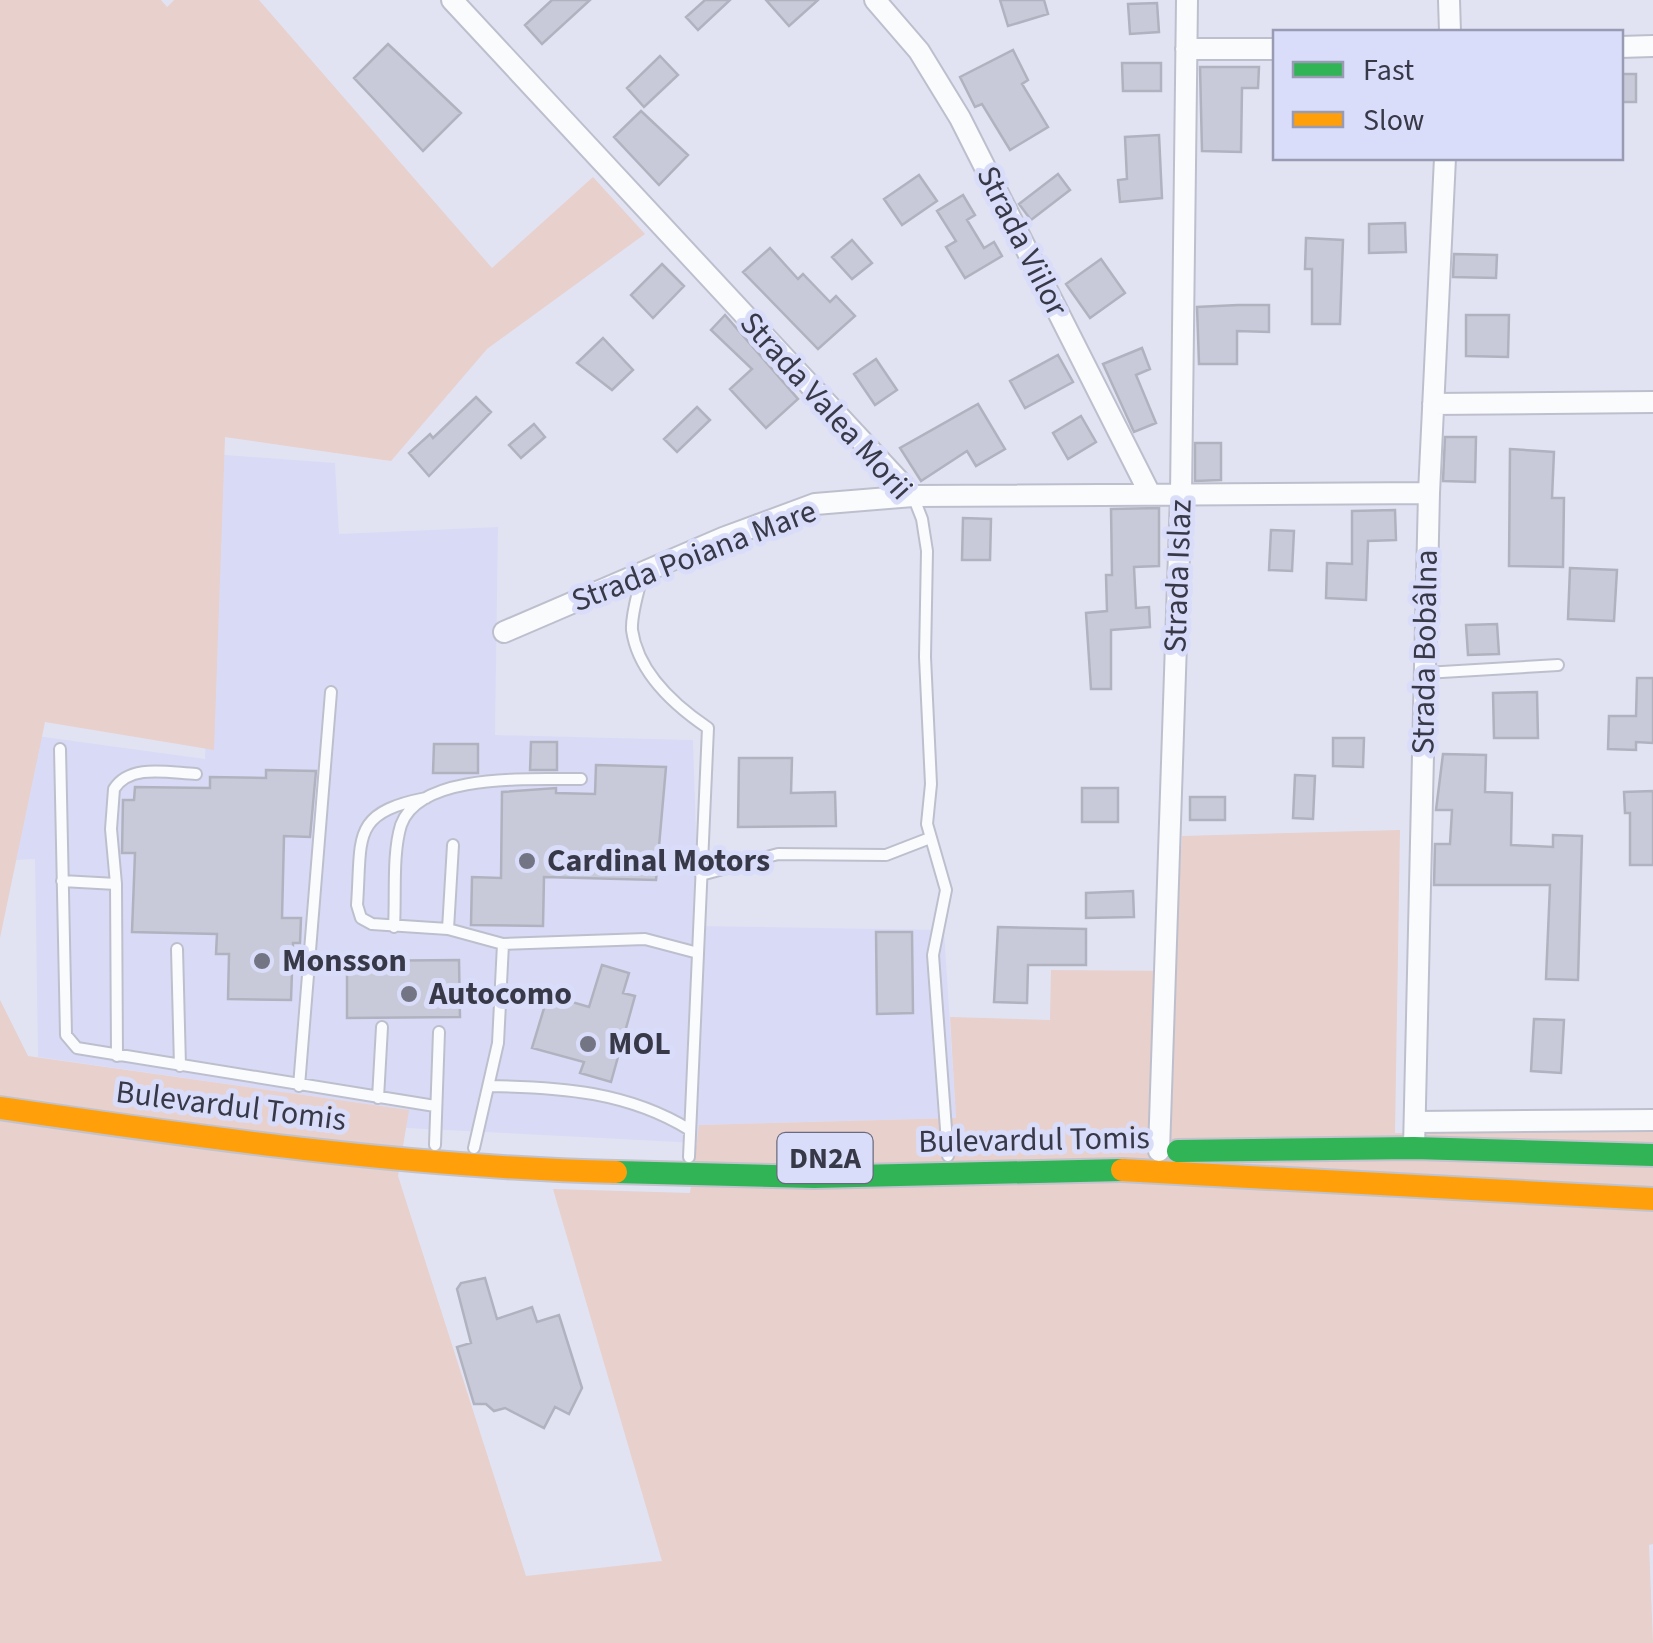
<svg xmlns="http://www.w3.org/2000/svg" width="1653" height="1643" font-family="'Source Sans 3',sans-serif">
  <style>
    .built { fill: #d9dbf6 }
    .green { fill: #e8d0cc }
    .building { fill: #c9cad9; stroke: #b0b2bf; stroke-width: 2.5 }
    .lines { fill: none; stroke-linecap: round; stroke-linejoin: round }
    .lane-casing { stroke: #bdbfcd; stroke-width: 14 }
    .street-casing { stroke: #bdbfcd; stroke-width: 24 }
    .fast-casing { stroke: #c2c2cc; stroke-width: 26 }
    .slow-casing { stroke: #c2c2cc; stroke-width: 26 }
    .lane { stroke: #fafbfd; stroke-width: 10 }
    .street { stroke: #fafbfd; stroke-width: 20 }
    .fast { stroke: #30b455; stroke-width: 22 }
    .slow { stroke: #ff9f0a; stroke-width: 22 }
    .poi-dot { fill: #737484; stroke: #daddfa; stroke-width: 4 }
    .labels { text-anchor: middle; dominant-baseline: central; stroke-width: 10; stroke-linejoin: round; paint-order: stroke }
    .shield { fill: #daddfa; stroke: #696a7d; stroke-width: 2.5 }
    .shield-label { font-size: 30px; font-weight: bold; fill: #383948 }
    .street-label { font-size: 32px; fill: #383948; stroke: #daddfa }
    .poi-label { font-size: 32px; font-weight: bold; fill: #383948; stroke: #daddfa; text-anchor: start }
  </style>
  <rect width="100%" height="100%" fill="#e1e3f3"/>
  <path class="built" d="M212,454l123,9 4,71 159,-7 -3,208 198,5 6,186 245,4 12,188 -256,7 -3,18 -291,-15 2,-18 -370,-53 -3,-198 -19,1 21,-124 168,23z"/>
  <path class="green" d="M0,0h161l6,7 7,-7h85l233,268 101,-91 52,57 -158,115 -96,112 -166,-24 -11,313 -169,-28 -45,216z
    M1400,830l-5,303 258,-1v412l-4,1 4,98h-1653v-643l28,56 381,54 -11,66 128,400 136,-15 -109,-372 137,4 9,-68 257,-7 -6,-101 100,3 1,-50 123,1 8,-135z"/>
  <path class="building" d="M552,0h38l-48,44 -17,-19z
    M705,0h25l-32,30 -12,-13z
    M766,0h52l-29,26z
    M1000,0h44l4,14 -40,12z
    M1157,3l2,29 -29,2 -2,-30z
    M388,44l73,69 -38,38 -69,-73z
    M1013,50l15,30 -6,4 26,43 -38,23 -28,-46 -7,3 -15,-30z
    M660,56l18,19 -34,32 -17,-19z
    M1122,63h39v28h-38z
    M1200,67h59l-1,21h-16l-1,64 -39,-1z
    M1620,74h16v28h-16z
    M641,111l47,44 -29,30 -45,-48z
    M1159,135l3,63 -42,4 -2,-22 9,-1 -2,-42z
    M1058,174l12,16 -39,30 -12,-16z
    M919,175l18,26 -35,24 -18,-26z
    M963,195l12,20 -8,5 17,28 10,-6 8,14 -37,22 -19,-31 10,-6 -19,-30z
    M1405,223l1,29 -37,1v-29z
    M1306,238l37,2 -3,84h-28v-55h-7z
    M852,240l20,23 -20,16 -20,-22z
    M770,248l28,31 5,-5 27,28 6,-6 19,20 -37,33 -75,-77z
    M1454,254l43,1 -1,23 -43,-1z
    M1101,259l24,34 -35,25 -24,-34z
    M662,264l22,22 -31,32 -22,-23z
    M1238,305h31v27l-32,-1v33h-38l-2,-57z
    M725,315l73,84 -32,29 -36,-39 22,-20 -41,-39z
    M1466,315h43l-1,42 -42,-1z
    M603,338l30,32 -21,20 -35,-27z
    M1142,348l8,21 -14,6 20,48 -22,9 -31,-68z
    M1058,355l15,27 -48,26 -15,-27z
    M876,359l21,31 -22,15 -21,-31z
    M476,397l15,15 -62,64 -20,-23 21,-19 3,4z
    M978,404l27,45 -29,17 -9,-15 -46,30 -21,-33z
    M697,407l13,13 -33,32 -13,-13z
    M1081,416l15,26 -28,17 -15,-26z
    M534,424l11,13 -24,21 -12,-13z
    M1445,437h31l-1,45 -32,-1z
    M1195,443h26v37l-26,1z
    M1510,449l44,3 -2,46h12l-1,69 -54,-1z
    M1159,508v58l-25,1 2,41 13,-1 1,20 -39,3v59h-20l-5,-76 21,-2 -1,-36h6l-1,-66z
    M1395,510l1,30 -28,1 -2,59 -40,-2 1,-35 25,1v-53z
    M963,518l28,1 -1,41h-28z
    M1271,530l23,1 -2,40 -23,-1z
    M1570,568l47,2 -3,51 -46,-2z
    M1497,624l2,30 -31,1 -2,-30z
    M1637,678h16v65l-17,-1v8l-28,-1 1,-33h27z
    M1537,692l1,46h-44l-1,-45z
    M1333,738h31l-1,29 -30,-1z
    M531,742h26v28h-27z
    M434,744h44v29h-45z
    M1443,754l43,1 -1,37 27,1 -1,52 42,2v-12l29,1 -4,144 -32,-1 4,-94h-116l1,-41h15l2,-34h-16z
    M739,758h53l-1,35 44,-1 1,34 -98,1z
    M596,765l70,2 -10,113 -112,-3 -1,49 -72,-1 1,-48 29,1 1,-86 54,-4v5l39,1z
    M266,770l50,1 -6,66 -26,-1 -2,82h19l-1,25h-7l-2,57 -63,-1 1,-45h-13l1,-20 -85,-2 3,-79h-13l1,-53h11l1,-13 75,1v-11l56,1z
    M1295,775l20,1 -2,43 -20,-1z
    M1082,788h36v34h-36z
    M1653,791v74h-23v-52h-5l-1,-21z
    M1190,797h35v23h-35z
    M1133,891l1,26 -48,1v-25z
    M998,927l88,2v36h-58l-1,38 -33,-1z
    M876,932h36l1,81 -36,1z
    M459,960l1,57 -113,1v-57z
    M602,965l27,8 -6,20 12,3 -24,86 -31,-9 4,-11 -52,-14 16,-53 41,12z
    M1534,1019l30,1 -3,53 -30,-2z
    M485,1278l12,41 35,-12 5,15 22,-7 23,73 -13,26 -14,-7 -11,21 -39,-20 -11,3 -8,-7h-12l-17,-57 14,-4 -14,-54 4,-6z"/>
  <g class="lines">
    <defs>
      <path id="lane" d="M913,496l9,23 5,32 -2,106 6,127 -4,40 19,66 -13,65 15,201
        M642,575c-3,16 -11,38 -10,55 6,43 42,75 76,98l-19,429
        M1425,673l133,-8
        M60,749l6,286 11,13 358,58
        M426,798c-76,15 -64,39 -69,107l4,13 11,6 76,5 55,15 142,-5 53,14
        M701,875l77,-21 108,1 44,-17
        M62,881l54,3
        M394,927c2,-31 -2,-73 7,-102 19,-54 135,-45 180,-46
        M448,929l5,-84
        M177,949l3,117
        M117,1056l-1,-172 -5,-55 3,-40c16,-26 56,-16 82,-15
        M299,1086l32,-394
        M490,1086c71,1 139,6 200,44
        M378,1098l4,-71
        M435,1145l4,-113
        M474,1148l24,-105 5,-99"/>
      <path id="street" d="M452,0l461,496
        M875,0l44,51 41,67 190,376
        M1449,0l1,32
        M1620,47l33,-1
        M1186,49h90
        M1433,404l220,-2
        M504,632l219,-94 92,-34 98,-8 516,-3
        M1415,1122l238,-2
        M1414,1148l15,-655 16,-335
        M1159,1151l22,-657 6,-494"/>
      <path id="fast" d="M1178,1151l236,-3 239,7
        M616,1172l198,5 308,-7"/>
      <path id="slow" d="M0,1108c205,30 409,59 616,64
        M1122,1170l531,29"/>
    </defs>
    <use href="#lane" class="lane-casing"/>
    <use href="#street" class="street-casing"/>
    <use href="#fast" class="fast-casing"/>
    <use href="#slow" class="slow-casing"/>
    <use href="#lane" class="lane"/>
    <use href="#street" class="street"/>
    <use href="#fast" class="fast"/>
    <use href="#slow" class="slow"/>
  </g>
  <g class="poi-dot">
    <circle cx="527" cy="861" r="10"/>
    <circle cx="262" cy="961" r="10"/>
    <circle cx="409" cy="994" r="10"/>
    <circle cx="588" cy="1044" r="10"/>
  </g>
  <g class="labels">
    <rect class="shield" x="777.5" y="1133" width="95" height="50" rx="8"/>
    <g class="shield-label">
      <text x="825" y="1158">DN2A</text>
    </g>
    <g class="street-label">
      <text transform="translate(1022 241) rotate(63)">Strada Viilor</text>
      <text transform="translate(826 406) rotate(48)">Strada Valea Morii</text>
      <text transform="translate(694 556) rotate(-21)">Strada Poiana Mare</text>
      <text transform="translate(1178 576) rotate(-88)">Strada Islaz</text>
      <text transform="translate(1425 652) rotate(-89)">Strada Bobâlna</text>
      <text transform="translate(231 1106) rotate(7)">Bulevardul Tomis</text>
      <text transform="translate(1034 1140) rotate(-1)">Bulevardul Tomis</text>
    </g>
    <g class="poi-label">
      <text x="547" y="861">Cardinal Motors</text>
      <text x="282" y="961">Monsson</text>
      <text x="429" y="994">Autocomo</text>
      <text x="608" y="1044">MOL</text>
    </g>
  </g>
  <rect x="1273" y="30" width="350" height="130" fill="#daddfa" stroke="#999bb3" stroke-width="2.5"/>
  <rect x="1293" y="62" width="50" height="15" fill="#30b455" stroke="#999bb3" stroke-width="2.5"/>
  <text x="1363" y="80" font-size="30" fill="#383948">Fast</text>
  <rect x="1293" y="112" width="50" height="15" fill="#ff9f0a" stroke="#999bb3" stroke-width="2.5"/>
  <text x="1363" y="130" font-size="30" fill="#383948">Slow</text>
</svg>
